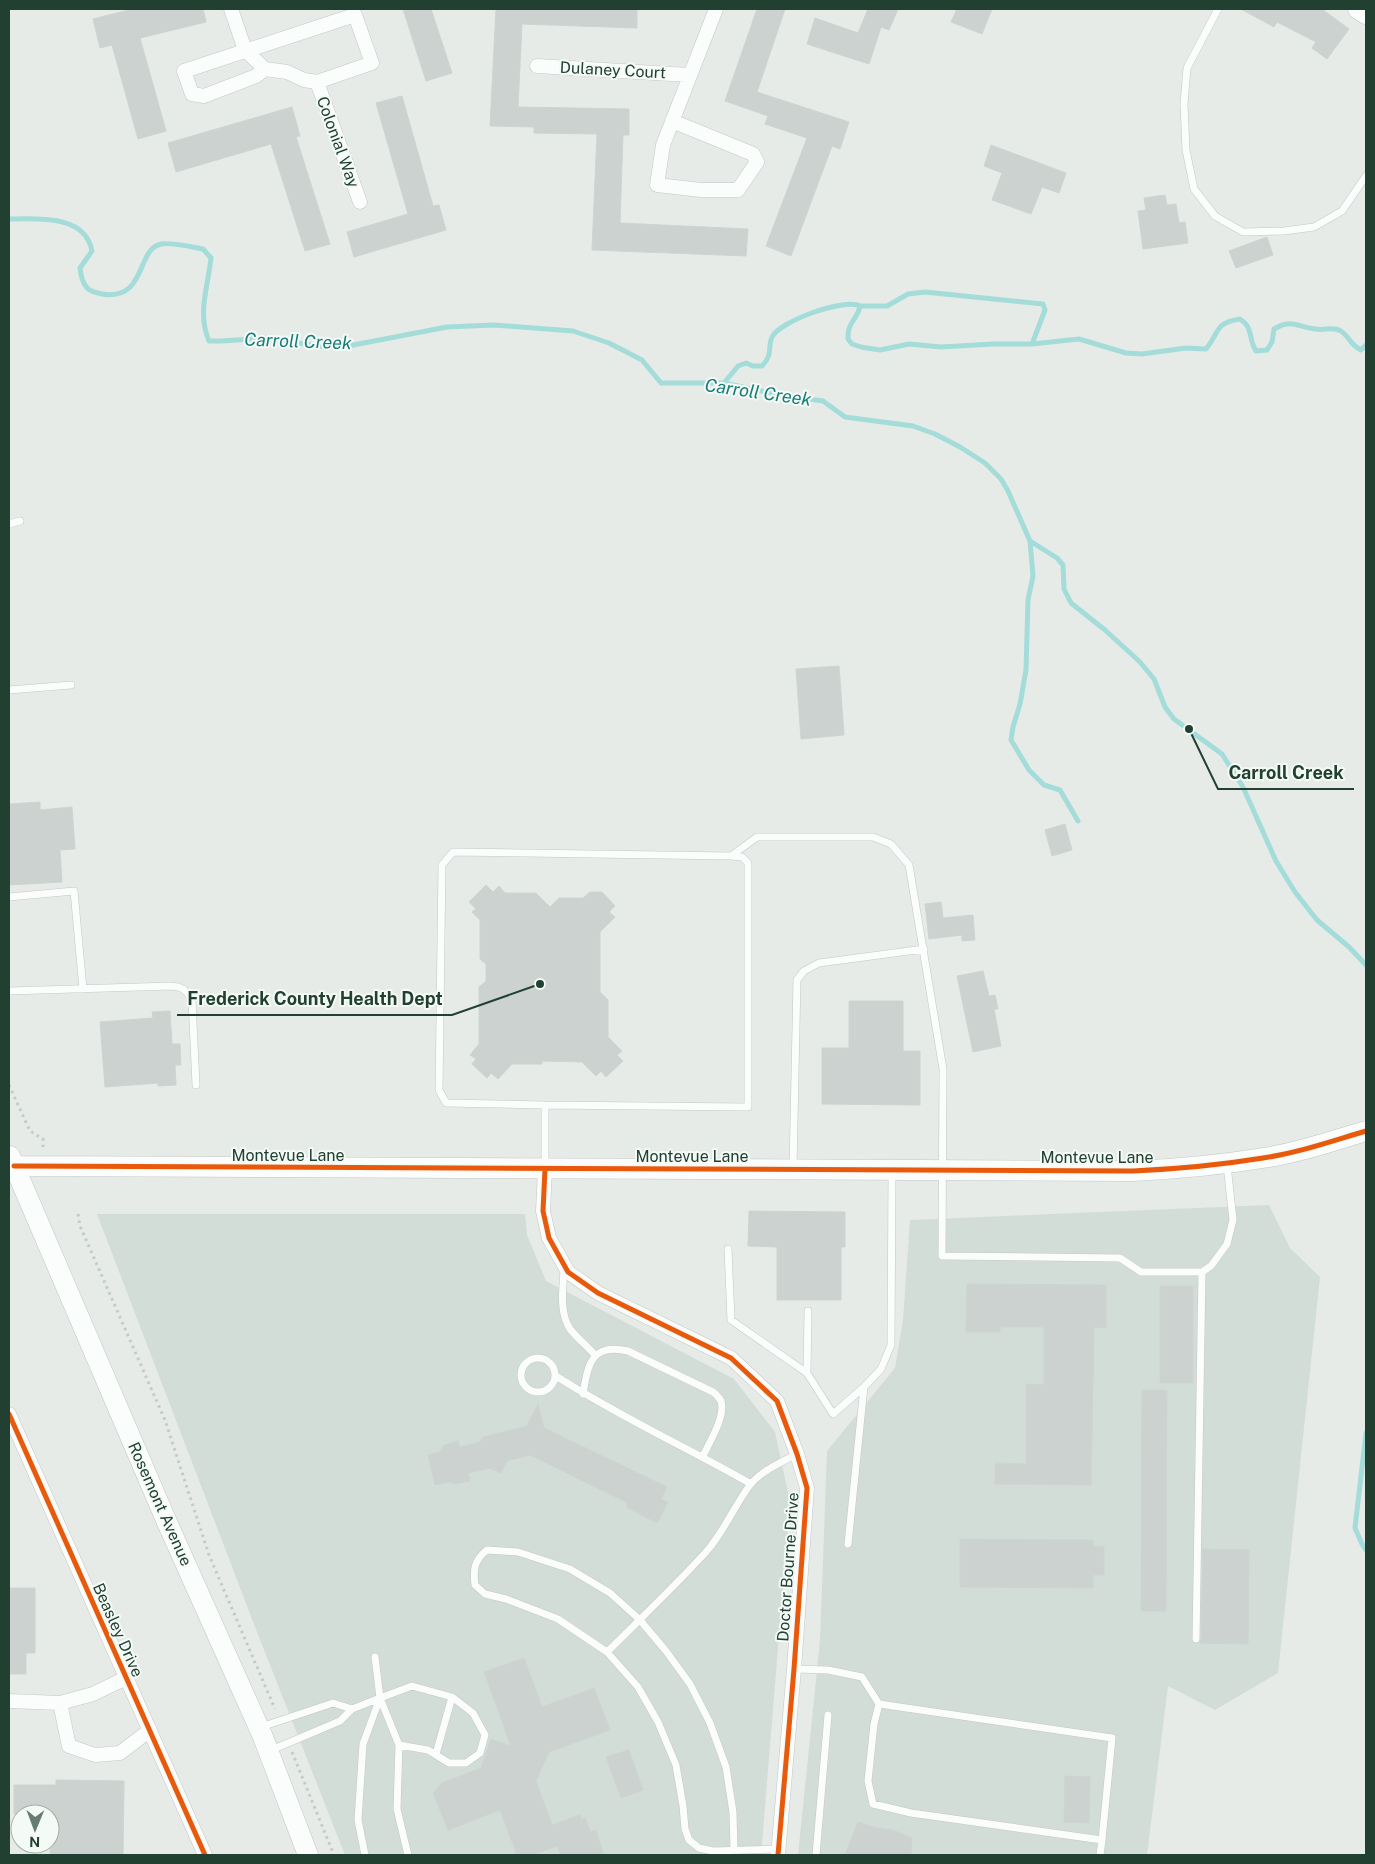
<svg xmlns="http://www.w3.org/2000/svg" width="1375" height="1864" font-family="'Public Sans',sans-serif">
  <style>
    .built { fill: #d3ddd7 }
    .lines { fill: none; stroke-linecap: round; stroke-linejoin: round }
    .stream { stroke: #a4dcd9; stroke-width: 5 }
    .building { fill: #ccd2cf; stroke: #ced4d0 }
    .lane-casing { stroke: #c3c8c5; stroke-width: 8 }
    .street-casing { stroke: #c3c8c5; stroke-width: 15 }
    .secondary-casing { stroke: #bfc7c3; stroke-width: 21 }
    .path { stroke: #c2cbc6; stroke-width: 3; stroke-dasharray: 2.5 4; stroke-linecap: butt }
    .lane { stroke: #fbfcfc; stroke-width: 7 }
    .street { stroke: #fbfcfc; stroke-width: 14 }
    .secondary { stroke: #fbfcfc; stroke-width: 20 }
    .cycleway-casing { stroke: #f4faf5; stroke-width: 8 }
    .cycleway { stroke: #e8590c; stroke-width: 5 }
    .labels { text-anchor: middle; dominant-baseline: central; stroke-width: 4; stroke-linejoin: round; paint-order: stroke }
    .street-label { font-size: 16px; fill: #214032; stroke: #f4faf5 }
    .water-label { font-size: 18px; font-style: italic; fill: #167b79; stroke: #f4faf5 }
    .leader { fill: none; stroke: #214032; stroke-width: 2 }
    .callout-dot { fill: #214032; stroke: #f4faf5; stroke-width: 2 }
    .callout-label { font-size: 18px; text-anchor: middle; font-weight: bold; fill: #214032; stroke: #f4faf5; stroke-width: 4; stroke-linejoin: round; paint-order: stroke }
  </style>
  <rect width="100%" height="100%" fill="#e6ebe8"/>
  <path class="built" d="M1269,1205l21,43 30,29 -42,396 -63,37 -47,-24 -21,169h-349l22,-214 7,-190 68,-83 8,-48 7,-100z
    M97,1214h428l2,21 19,46 188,98 41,53 15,70 -29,353h-416l-88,-223z"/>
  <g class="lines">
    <path class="stream" d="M9,219c29,0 76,-5 83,32l-12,17c1,7 2,15 8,21 4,3 9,4 14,5 45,7 34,-45 59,-50 10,-2 31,3 42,5l8,9c-3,29 -14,55 -2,83h12l45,-3 52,8 25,1 104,-20 47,-2 79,6 36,12 33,17 19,23h63l52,11 47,7 22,16 68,9 22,8 25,13 25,16 16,16 7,12 22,50 27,17 6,7 1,24 7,14 34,27 35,32 14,17 11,28 9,12 48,35 21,33 33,74 19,31 22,28 32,27 17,18
      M860,306h27l21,-12 17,-2 118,12 2,6 -13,34
      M724,383l14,-17 8,-3 7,3h9c12,-13 5,-19 10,-29 8,-16 72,-39 88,-31 -2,13 -13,16 -12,33l4,5 9,3 19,3 29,-6 32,3 52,-3h39l47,-5 47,14 16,1 44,-6 20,1c14,-17 8,-26 34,-30 14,9 8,20 16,32l11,-1 5,-8 2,-13c18,-11 23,-2 41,0 10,2 17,-3 26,2 9,6 8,13 20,19l5,-5
      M1030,541l3,35 -5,24 -2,70 -6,34 -7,23 -2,13 18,30 15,15 16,5 18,31
      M1366,1433l-11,95 7,16 4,6"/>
  </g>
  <path class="building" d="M133,9h70l3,13 -66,16 26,93 -28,8 -26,-94 -12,3 -7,-29z
    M403,9h28l21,64 -26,8z
    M496,9h141v19l-115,-4 -4,83 111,2v26h-6l-3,88 128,6 -2,27 -154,-6 5,-116 -63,-1v-6l-44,-1z
    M757,9h28l-28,83 92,30 -9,27 -8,-3 -41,110 -25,-10 41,-108 -42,-14 3,-8 -43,-15z
    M868,9h30l-9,21 -8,-3 -12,37 -62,-20 8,-26 43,15z
    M957,9h35l-10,25 -31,-12z
    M1241,9h81l27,20 -22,30 -15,-11 4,-6 -39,-20 -3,5z
    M402,96l31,110 6,-1 7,25 -92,27 -7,-25 61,-18 -32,-111z
    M292,107l8,29 -4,1 34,107 -25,7 -34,-107 -95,28 -8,-29z
    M991,145l75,28 -7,20 -17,-6 -11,27 -39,-14 10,-27 -18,-7z
    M1165,195l2,10 9,-1 3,19 6,-1 3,21 -45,6 -5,-38 8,-1 -2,-12z
    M1267,237l6,18 -37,13 -7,-17z
    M839,666l5,69 -43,4 -5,-70z
    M40,802v8l32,-3 3,42 -15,1 2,32 -53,3v-81z
    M1065,824l7,26 -20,6 -7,-26z
    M486,885l7,7 6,-6 6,7h31l14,14 9,-9h24l7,-6h12l13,14 -6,6 6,5 -15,15v60l8,8v37l14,14 -5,4 6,6 -17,16 -5,-6 -5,5 -14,-14 -40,-1v3h-30l-14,15 -7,-6 -4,5 -15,-14 4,-5 -6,-4 9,-11v-57l7,-6v-17l-6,-5v-39l-8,-8 4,-3 -7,-7z
    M941,902l2,16 30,-3 2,25 -13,1v-6l-33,4 -4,-35z
    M983,971l6,25 6,-1 3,14h-4l7,37 -28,6 -16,-76z
    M849,1001h54v50h17v54l-98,-1v-56h27z
    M170,1011l2,33h8l1,21h-6l1,20 -18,1v-3l-53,4 -5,-65 53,-4 -1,-6z
    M749,1211l96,1v35h-4v53h-64v-53l-29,-1z
    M967,1284l139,1v43l-12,-1 -3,158 -96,-1v-21l31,1v-80l18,1v-58h-44v5h-34z
    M1160,1286h33v97h-33z
    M1142,1390h25l-1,221h-25z
    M538,1404l6,24 123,59 -6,12 7,3 -11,21 -29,-15 -2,-6 -96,-47 -23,6 -6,12 -11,-5 -22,5 2,8 -15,3 -6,-2 -14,3 -7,-30 12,-3 4,-7 14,-4 2,6 20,-5 3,-5 44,-11z
    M960,1539l133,1v6l11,1v28h-11v13l-133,-1z
    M1203,1549l46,1 -1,94 -48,-1 1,-4z
    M9,1588h26v65h-9v21h-17z
    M524,1658l18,49 52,-19 16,42 -61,22 -13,29 16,44 28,-10 1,5 4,-2 5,14 6,-2 8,25h-43l-4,-9 -25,9h-15l-17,-45 -52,20 -15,-37 9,-10 39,-15 10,-29 20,7 -27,-74z
    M629,1750l14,40 -22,8 -15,-41z
    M1065,1776l25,1 -1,46 -25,-1z
    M56,1780l68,1 -1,74h-73v-41h-36v-29h42z
    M858,1822l18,6 17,2 19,8 -1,17h-66z"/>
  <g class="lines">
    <defs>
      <path id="lane" d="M1218,9l-31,59 -3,36 2,46 8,39 21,27 28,16 41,-1 30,-4 28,-16 24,-35
        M9,524l11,-3
        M9,690l62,-5
        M9,897l65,-6 9,98
        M9,991l162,-5c11,1 15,3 21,14l4,85
        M545,1105l203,2v-244l-6,-6 -11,-1
        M545,1166v-61l-99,-2 -7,-13 3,-225 11,-13 278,4 26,-19h116l18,7 18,21 34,204 -1,187 178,2 21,14h61l9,-6 16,-22 6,-24 -6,-55
        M793,1169l4,-189 7,-9 15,-8 105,-14
        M728,1249l3,71 76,53 26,41 31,-27 17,-18 10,-24 1,-174
        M564,1270c-1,18 -5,43 6,59 7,9 17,17 25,26
        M521 1375a17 17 0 1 1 34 0a17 17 0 1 1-34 0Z
        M807,1373l1,-62
        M556,1376c62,40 130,71 195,108
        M583,1394c5,-31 9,-51 45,-43l85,41c3,2 6,6 8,9 5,15 -12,42 -18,55
        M848,1544l16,-157
        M1196,1639l6,-367
        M607,1652l31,35 20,35 18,43 7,41 2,23 4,11 10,8 14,3 65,-2
        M794,1669l34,1 34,7 17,27 -5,20 -6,57 5,23 38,9 191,27 10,-102 -233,-34
        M380,1698l19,47 -2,64 11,46
        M352,1709l28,-11 -5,-41
        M261,1727l72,-24 19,6 -12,12 -71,30
        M436,1754l16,-57
        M734,1850l-1,-38 -7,-45 -16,-44 -20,-39 -24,-33 -27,-32 -29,-26 -40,-24 -52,-17 -31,-2c-13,10 -14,20 -12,35l10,9 21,5 52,20 49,33c33,-33 67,-65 99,-100 18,-20 28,-46 44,-67 11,-14 31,-23 47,-31
        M365,1855l-7,-35 5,-76 17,-46 32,-12 40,11 21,16 12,22 -5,18 -14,10h-17l-21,-13 -29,-5
        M816,1855l12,-140
        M1100,1855l2,-15"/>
      <path id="street" d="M231,9l14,41 20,19
        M355,15l17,48 -55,19 -13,-2 -17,-8 -22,-3 -9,7 -52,20 -12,-2 -8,-23z
        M537,66l152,9
        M317,82l43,120
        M672,121l81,33 4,8 -19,28h-37l-44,-5 6,-40 53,-136
        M545,1169l-2,42 6,27 19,34 30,21 133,65 46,43 20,53 10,34 -13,181 -16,186
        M9,1414l196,441
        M9,1701l51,2 33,-9 33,-16
        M60,1703l9,43 26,9 25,-2 30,-23"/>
      <path id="secondary" d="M1358,9l8,5
        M10,1156l156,364 97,217 45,118
        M14,1166l1119,5c44,-2 87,-6 130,-13 35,-5 69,-17 103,-27"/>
    </defs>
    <use href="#lane" class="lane-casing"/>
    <use href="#street" class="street-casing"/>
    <use href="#secondary" class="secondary-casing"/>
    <path class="path" d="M9,1085l21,46 13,8v8
      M78,1214l2,12 85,194 44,135 66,154
      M292,1752l42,103"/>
    <use href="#lane" class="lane"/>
    <use href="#street" class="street"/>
    <use href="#secondary" class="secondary"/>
    <defs>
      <path id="cycleway" d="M14,1166l1119,5c44,-2 87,-6 130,-13 35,-5 69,-17 103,-27
        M545,1169l-2,42 6,27 19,34 30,21 133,65 46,43 20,53 10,34 -13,181 -16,186
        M9,1414l196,441"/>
    </defs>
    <use href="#cycleway" class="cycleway-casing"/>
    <use href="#cycleway" class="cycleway"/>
  </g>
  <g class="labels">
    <g class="street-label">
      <text transform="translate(613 70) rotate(3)">Dulaney Court</text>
      <text transform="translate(338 142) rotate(70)">Colonial Way</text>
      <text x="288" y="1155">Montevue Lane</text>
      <text x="692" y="1156">Montevue Lane</text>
      <text x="1097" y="1157">Montevue Lane</text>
      <text transform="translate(160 1504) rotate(66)">Rosemont Avenue</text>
      <text transform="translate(788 1567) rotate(-86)">Doctor Bourne Drive</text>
      <text transform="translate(118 1630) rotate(66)">Beasley Drive</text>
    </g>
    <g class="water-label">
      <text transform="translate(298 341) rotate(2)">Carroll Creek</text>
      <text transform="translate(758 392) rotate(8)">Carroll Creek</text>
    </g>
  </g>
  <path class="leader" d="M1189 729L1218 789H1354M540 984L452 1015H177"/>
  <g class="callout-dot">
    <circle cx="1189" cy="729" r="5"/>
    <circle cx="540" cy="984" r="5"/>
  </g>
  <g class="callout-label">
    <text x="1286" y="779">Carroll Creek</text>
    <text x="315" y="1005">Frederick County Health Dept</text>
  </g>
  <rect width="1375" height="1864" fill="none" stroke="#214032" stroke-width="20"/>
  <g transform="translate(35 1829) rotate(181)"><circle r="24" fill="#f4faf5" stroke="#a0b0a7"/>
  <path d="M0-4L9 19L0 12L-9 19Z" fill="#667c72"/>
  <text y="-8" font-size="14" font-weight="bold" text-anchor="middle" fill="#214032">N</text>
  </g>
</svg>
